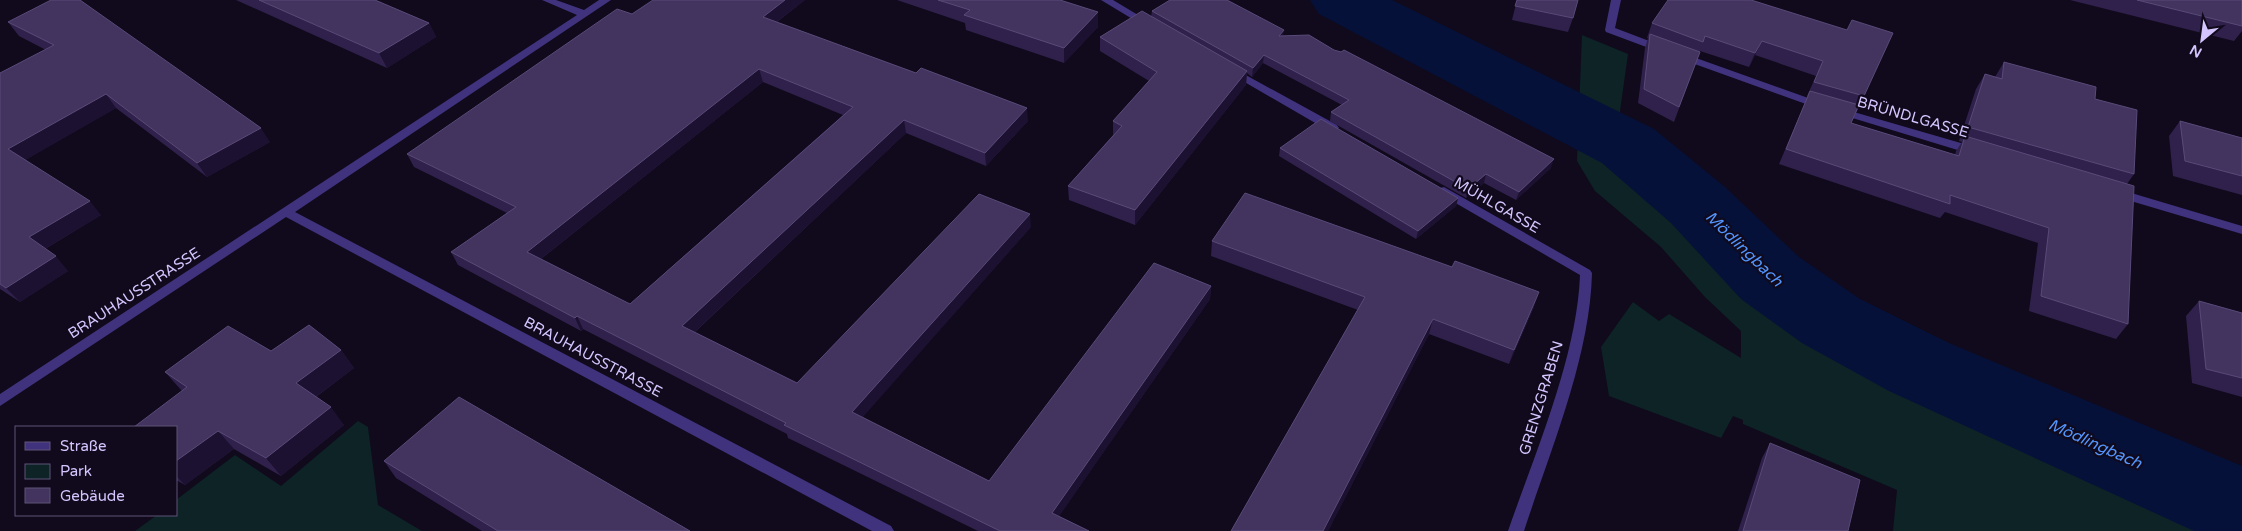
<svg xmlns="http://www.w3.org/2000/svg" width="2242" height="531" font-family="'Varela Round',sans-serif">
  <style>
    .green { fill: #0d2326 }
    .lines { fill: none; stroke-linecap: round; stroke-linejoin: round }
    .river { fill: #061139; fill-rule: evenodd }
    .street { fill: #41327e; fill-rule: evenodd }
    .wall { fill: #30214c; fill-rule: evenodd }
    .shaded-wall { fill: #1c1130 }
    .building { fill: #42335f; stroke: #594a78; fill-rule: evenodd }
    .labels { text-anchor: middle; dominant-baseline: central; stroke-width: 4.5; stroke-linejoin: round; paint-order: stroke }
    .street-label { font-size: 15px; fill: #d5c5ff; stroke: #100a1c }
    .water-label { font-size: 16px; font-style: italic; fill: #5395ff; stroke: #100a1c }
  </style>
  <rect width="100%" height="100%" fill="#100a1c"/>
  <path class="green" d="M1582,35l46,19 -8,57 5,37 73,57 68,75 65,41 89,50 322,144v16h-349l4,-41 -154,-66v-4l-10,-4 -12,22 -112,-42 -8,-49 32,-45 26,19 10,-7 72,44v-27l-36,-34 -44,-50 -66,-56 -18,-30z
    M358,421l10,6 10,78 44,26h-287l22,-16h19v-15l59,-45 46,31z"/>
  <g class="lines">
    <path class="river" d="M1310,0h82l262,129 71,58 74,70 61,42 89,44 293,123v65h-48l-305,-140 -87,-48 -61,-44 -70,-76 -69,-60 -283,-149z"/>
    <path class="street" d="M542,0h14l28,10 15,-10h12l-316,212 596,314 3,5h-22l-586,-314 -286,189v-12l577,-379z
      M1101,0h12l40,24 -5,3 -4,-1z
      M1611,0h10l-6,28 50,19v4h-8l-51,-19 -1,-2z
      M1682,53l143,51 1,2 -5,3 -4,-1 -139,-50v-4z
      M1233,68l104,57 2,3 -6,4 -4,-1 -100,-58v-4z
      M1840,108l138,40 2,3 -6,4 -138,-42 -2,-2z
      M1444,187l146,83 2,3c-2,85 -42,178 -68,258h-16c27,-78 69,-174 72,-256l-140,-81 -2,-3 2,-3z
      M2118,189l124,37v8l-128,-38 -2,-3z"/>
  </g>
  <path class="wall" d="M236,0h139l54,23 7,14 -49,31z
    M805,0l-28,22 251,99 -42,45 -80,-33 -211,199 102,51 234,-156 -169,190 127,64 222,-195 -1,13 -151,217 30,15h-111l-190,-93 -1,-4 -204,-105 -2,2 -123,-66 -7,-13 56,-39 -93,-46 -7,-13 225,-140zM763,82l80,33 -213,189 -89,-45z
    M897,0h163l38,12v15l-34,36 -98,-33 -1,-7z
    M1517,0l56,18 -5,14 -56,-12z
    M1751,0l113,96 -13,27 104,32 1,-4 6,-9 -3,-1 17,-52 9,-15 10,3 9,-15 91,37 39,75 -7,10 1,140 -12,15 -87,-28 9,-68 -93,-31 -5,6 -161,-54 29,-68h-1l9,-20 -61,-21 -6,12 -49,-16 -26,71 -36,-19 7,-55 3,-10h-1l5,-15z
    M2070,0h172v31l-8,10z
    M1152,11l131,25 51,14 217,118 -35,32 -32,-17 -18,15 -136,-77 1,-9 11,-7 -79,-42 -11,14 -5,-4 -1,12 -111,140 -66,-25 -1,-14 45,-51v-14l36,-40 -49,-30v-14l51,-20z
    M8,22l262,120 -63,35 -91,-69 -91,52 76,55 -56,34 23,22 -48,31 -20,-13v-216l46,-23 -27,-14z
    M2180,121l62,17v57l-69,-19 -4,-40z
    M1280,148l178,50 -2,8 -40,33 -137,-83z
    M1212,241l322,66 -25,57 -80,-30 -101,197h-97l127,-221 -147,-54z
    M2199,301l43,12v84l-50,-14 -6,-67z
    M341,350l13,18 -38,29 28,28 -63,51 -47,-27 -49,36 -9,-5v-53l6,-36 -17,-19 106,-21z
    M1770,443l78,88h-110l24,-73z
    M384,461l306,70h-208l-86,-53z"/>
  <path class="shaded-wall" d="M785,0h20l-39,30 -3,-13z
    M1098,12v15l-34,36v-15z
    M429,23l7,14 -49,31 -8,-15z
    M1284,30l-1,8 -4,-2z
    M1762,41l-13,26 6,-14z
    M1264,55l-1,8 -11,14 1,-9z
    M759,69l4,13 -230,183 -6,-13z
    M1247,71l-1,14 -111,140v-15z
    M106,94l10,14 -96,55 -12,-14z
    M1027,108l1,13 -42,45 -1,-13z
    M904,120l2,13 -219,206 -5,-13z
    M261,128l9,14 -63,35 -10,-14z
    M1554,159l-3,9 -35,32 3,-8z
    M1486,174l-2,9 -18,15 2,-9z
    M1458,198l-2,8 -40,33 2,-8z
    M90,201l11,14 -60,36 -12,-14z
    M1030,214l1,13 -175,198 -4,-13z
    M56,256l12,15 -48,31 -14,-14z
    M1211,286l-1,13 -157,226 -1,-12z
    M1539,292l-5,15 -25,57 5,-14z
    M577,316l6,13 -2,2 -6,-13z
    M1433,319l-4,15 -101,197h-5z
    M341,350l13,18 -44,33 -14,-18z
    M331,407l13,18 -63,51 -15,-18z
    M218,431l16,18 -49,36 -9,-9v-15z"/>
  <path class="building" d="M51,0h29l181,128 -64,35 -91,-69 -98,55 82,52 -61,36 27,19 -50,32 -6,-4v-211l54,-28 -46,-23z
    M259,0h116l54,23 -50,30z
    M653,0h132l-22,17 153,56 5,-5 106,40 -42,45 -81,-33 -222,206 115,57 182,-189 51,20 -178,198 137,69 165,-218 57,23 -159,227 37,18h-89l-216,-106 2,-2 -209,-107 -2,2 -124,-66 65,-45 -109,-53 210,-145 15,5zM759,69l94,38 -223,197 -103,-52z
    M938,0h122l38,12 -34,36 -100,-33 6,-5z
    M1170,0h57l57,30 -5,6 30,-1 25,15 7,2 3,-2 210,109 -35,33 -33,-18 -18,15 -137,-77 18,-12 -85,-45 -11,13 -101,-57z
    M1517,0h61l-5,18 -58,-12z
    M1668,0h83l96,30 5,-10 41,13 -29,63 -50,-14 9,-21 -61,-20 -7,12 -50,-17 -2,6 -51,-19z
    M2137,0h105v26z
    M1142,11l105,60 -112,139 -67,-24 54,-60 -9,-5 44,-49 -57,-35z
    M1650,34l50,18 -21,55 -35,-18z
    M2004,62l92,25 -1,12 42,11 -3,64 -166,-47 17,-53 17,5z
    M1810,91l49,14 -8,18 108,33 6,-20 169,50 -6,138 -87,-28 8,-68 -99,-33v9l-164,-55z
    M1321,119l137,79 -40,33 -138,-83z
    M2180,121l62,17v38l-57,-15z
    M1245,193l207,74 3,-6 84,31 -25,58 -81,-31 -110,212h-92l134,-234 -153,-56z
    M2199,301l43,12v65l-36,-9z
    M309,325l32,25 -45,33 35,24 -65,51 -48,-27 -42,30v-34h-42l53,-40 -22,-15 63,-46 43,25z
    M459,397l231,134h-192l-114,-70z
    M1770,443l90,37 -12,51h-105z"/>
  <g class="labels">
    <g class="street-label">
      <text transform="translate(1913 117) rotate(16)">BRÜNDLGASSE</text>
      <text transform="translate(1497 205) rotate(30)">MÜHLGASSE</text>
      <text transform="translate(134 293) rotate(-33)">BRAUHAUSSTRASSE</text>
      <text transform="translate(593 357) rotate(28)">BRAUHAUSSTRASSE</text>
      <text transform="translate(1541 398) rotate(-73)">GRENZGRABEN</text>
    </g>
    <g class="water-label">
      <text transform="translate(1744 249) rotate(44)">Mödlingbach</text>
      <text transform="translate(2095 444) rotate(24)">Mödlingbach</text>
    </g>
  </g>
  <rect x="15" y="426" width="162" height="90" fill="#100a1c" stroke="#5f5577"/>
  <rect x="25" y="442" width="25" height="8" fill="#41327e" stroke="#5f5577"/>
  <text x="60" y="451" font-size="15" fill="#d5c5ff">Straße</text>
  <rect x="25" y="464" width="25" height="15" fill="#0d2326" stroke="#5f5577"/>
  <text x="60" y="476" font-size="15" fill="#d5c5ff">Park</text>
  <rect x="25" y="488" width="25" height="15" fill="#42335f" stroke="#5f5577"/>
  <text x="60" y="501" font-size="15" fill="#d5c5ff">Gebäude</text>
  <g transform="translate(2202 40) rotate(209)" stroke="#100a1c" stroke-width="4" paint-order="stroke">
  <path d="M0-4L9 19L0 12L-9 19Z" fill="#d5c5ff"/>
  <text y="-8" font-size="14" font-weight="bold" text-anchor="middle" fill="#d5c5ff">N</text>
  </g>
</svg>
